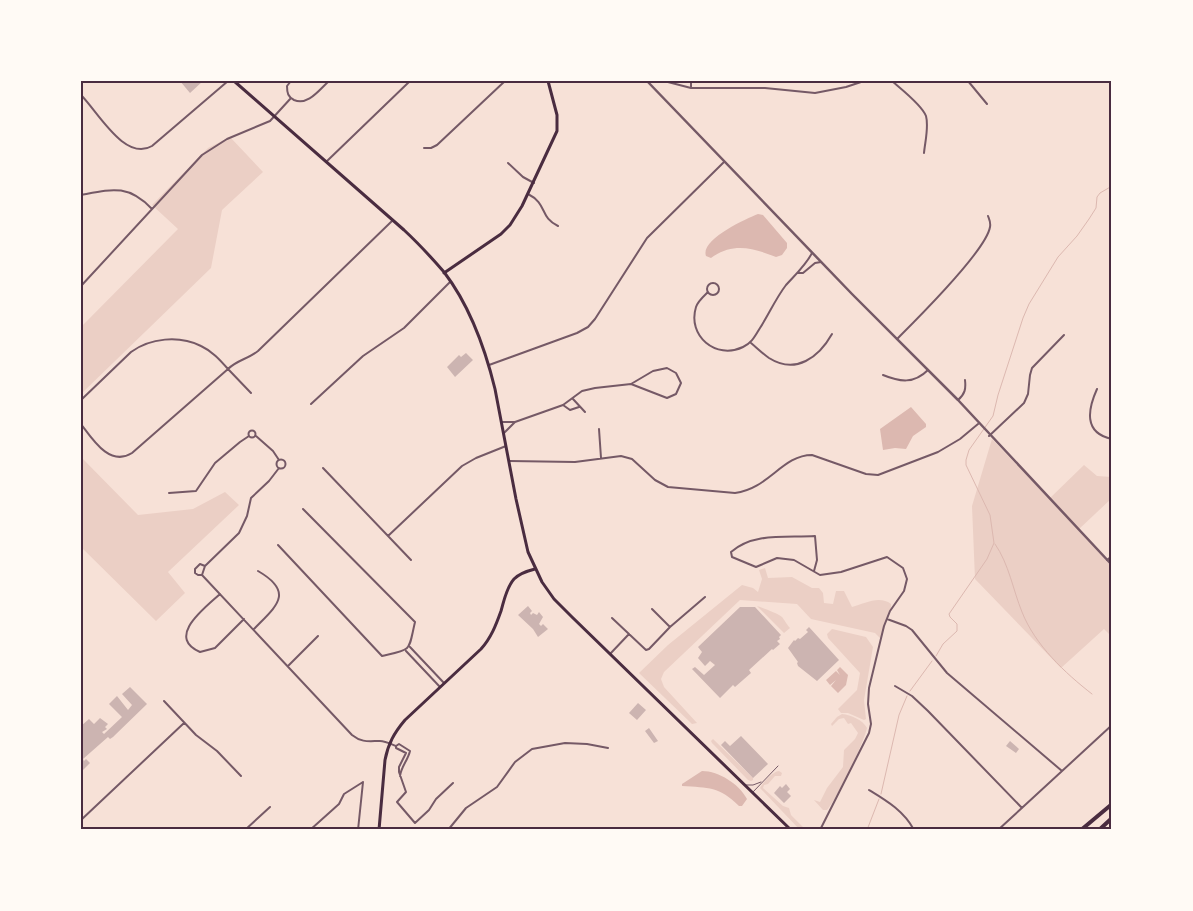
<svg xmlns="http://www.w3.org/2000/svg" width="1193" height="911" font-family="Karla,sans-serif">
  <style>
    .green { fill: #ebcfc5 }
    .water { fill: #dcb8b0 }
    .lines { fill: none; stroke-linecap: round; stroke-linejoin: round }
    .stream { stroke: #dcb8b0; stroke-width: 1 }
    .building { fill: #ccb4b1 }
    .service { stroke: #755966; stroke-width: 1 }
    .minor { stroke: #755966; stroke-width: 2 }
    .tertiary { stroke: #755966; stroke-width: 2.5 }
    .secondary { stroke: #4a2c40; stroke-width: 3 }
    .primary { stroke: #4a2c40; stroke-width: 3 }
    .motorway { stroke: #4a2c40; stroke-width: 4 }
    .neatline { fill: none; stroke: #4a2c40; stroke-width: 2 }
  </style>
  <rect width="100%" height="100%" fill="#f7e1d7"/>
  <path class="green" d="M230,137l33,35 -41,38 -11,58 -130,126v-67l97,-98 -26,-24 56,-57z
    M992,439l57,60 35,-34 13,11 15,1v21l-34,32 34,36v71l-8,-8 -43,39 -86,-89 -3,-73z
    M81,457l57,58 55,-6 32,-17 14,13 -71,67 17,21 -29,28 -75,-74z
    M765,568l3,10 24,-1 20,11h7l4,5 1,10 9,1 3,-13h8l8,16c12,-3 27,-12 39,-3 1,9 -8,25 -10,35l-6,-6 -64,-14 -14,-15 -57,-4 -76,72 -3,7 3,8 33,36 -5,1 -53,-51 29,-28 74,-60 11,3 5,4 4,-13 -3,-9z
    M757,606c6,2 20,7 25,11 2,2 5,8 8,11l-6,5z
    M832,629l34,8 7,10 -9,53 2,19 -2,1 -16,-7h-7l-3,-4 19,-19 3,-17 -32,-35 -1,-4z
    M842,714c9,1 21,6 25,14 -4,17 -29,69 -40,82h-4l-9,-10 6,2 7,-14 16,-21 1,-17 11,-11 3,-6 -7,-10 -3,1 -4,-6 -5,1 -7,7 -1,-2 6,-7z
    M713,739l40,39v2l-2,1 -3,-1 -36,-37 -1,-2z
    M779,771l3,2 -1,3h-6l-7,8 -4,1 -1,3 20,18 6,2 2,7 15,15h-6l-40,-42c3,-6 12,-16 19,-17z"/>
  <path class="water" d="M758,214l5,1 24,28v5l-5,7 -6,2c-23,-9 -43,-15 -65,1l-5,-2c-6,-16 39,-37 52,-42z
    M911,407l15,17v3l-13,9 -7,13 -11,-1 -12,2 -3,-21z
    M840,667l8,8 -2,10 -8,8 -7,-7 5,-6 -6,5 -4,-5 10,-9 4,4 -3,-5z
    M702,771c17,0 37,13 45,28l-5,7h-3c-20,-20 -30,-18 -57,-20v-2z"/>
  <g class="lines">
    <path class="stream" d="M995,544c14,20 18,46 27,68 13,33 43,61 70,82
      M936,656l7,-12 14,-13v-7l-7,-7 -1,-3 38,-55 7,-16 -4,-28 -24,-50v-5l3,-10 24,-34 5,-21 25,-77 6,-14 29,-47 19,-21 12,-17 7,-11 1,-11 3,-4 12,-7
      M910,691l22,-30
      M881,794l18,-79 8,-19
      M867,830l12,-31"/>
  </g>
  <path class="building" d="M180,81h23l-13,12z
    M466,353l7,7 -18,17 -8,-10 12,-12 2,2z
    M528,606l4,5 -2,2 1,2 2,-2 4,2 2,-3 4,5 -4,7 2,2 2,-2 5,5 -10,8 -5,-8 -15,-14z
    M740,607h15l26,28 -2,2 1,2 -3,2 3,3 -7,6 -1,-1 -23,21 2,3 -16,14 -2,-2 -13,13 -28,-29 3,-2 9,8 11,-10 -5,-4 -5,5 -7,-8 4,-6 -4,-5z
    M809,627l30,33 -22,21 -19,-15 -1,-3 1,-1 -10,-14 6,-8 1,1 3,-3 2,1 8,-7 -2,-2z
    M130,687l17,17 -34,33 -3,2 -2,-2 -25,22 1,2 2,-2 4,4 -8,8 -1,-45 8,-7 5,5 6,-6 8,6 -3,3 2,2 -5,3 2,2 18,-17 -13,-13 8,-8 11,14 4,-5 -10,-11z
    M638,703l8,7 -9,10 -8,-7z
    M649,728l9,13 -4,2 -9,-12z
    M741,736l27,28 -15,14 -32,-33 4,-4 5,5z
    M1010,741l9,8 -3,4 -10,-7z
    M786,784l4,5 -3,3 4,4 -7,7 -10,-10 6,-7 2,2z"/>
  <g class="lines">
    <path class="service" d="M746,785h7l8,-3
      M753,792l25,-26"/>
    <path class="minor" d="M291,81l-4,5c0,7 1,11 7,14 14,6 25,-10 35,-19
      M664,81l27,7h74l50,5 31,-6 18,-6
      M892,81c9,8 30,24 34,35 3,11 -1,26 -2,37
      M968,81l19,23
      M691,88v-7
      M81,95c17,17 44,67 71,51l76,-65
      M424,148h7l6,-3 68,-64
      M326,162l84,-81
      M508,163l15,14 11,6
      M528,194c20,10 11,23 30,32
      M81,195c31,-6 47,-11 71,14
      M798,273h5l12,-10 6,-1
      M1110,277l2,2
      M707 289a6 6 0 1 1 12 0a6 6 0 1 1-12 0Z
      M81,286l121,-131 25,-16 43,-18 21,-23
      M708,292c-4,4 -10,9 -12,15 -9,29 20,53 47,40 9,-4 12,-11 17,-19 9,-14 16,-30 26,-43 9,-10 20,-20 26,-32
      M897,339c20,-20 89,-88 93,-112 1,-5 -1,-8 -2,-11
      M751,343c6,5 12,11 18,15 27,17 50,-1 63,-24
      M489,365l88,-32 11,-6 7,-8 52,-81 77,-76
      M883,375c17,7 31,9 45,-5
      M1097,389c-9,20 -14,44 15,50
      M251,393l-23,-24c9,-9 20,-10 30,-18l134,-130
      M573,399l12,13
      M81,400l50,-48c19,-14 48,-17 70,-6 11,5 19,14 27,23l-96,84c-22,14 -39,-13 -51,-29
      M958,400c7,-6 8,-11 7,-20
      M311,404l52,-48 41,-28 46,-46
      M563,405l7,5 9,-3
      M502,422h13
      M599,429l2,29
      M248.5 434a3.5 3.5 0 1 1 7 0a3.5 3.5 0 1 1-7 0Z
      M504,433l11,-11 48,-17 19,-14 13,-3 36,-4 36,14 9,-4 5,-11 -5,-10 -9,-5 -14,3 -22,13
      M256,436l17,15 6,9
      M989,436l35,-33 4,-9 2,-19 2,-7 32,-33
      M276.5 464a4.5 4.5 0 1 1 9 0a4.5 4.5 0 1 1-9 0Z
      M510,461l65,1 46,-6 11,3 23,21 13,7 67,6c34,-4 47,-38 77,-38l54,19 12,1 60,-23 22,-13 18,-15
      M323,468l88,92
      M169,493l27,-2 19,-28 25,-21 9,-6
      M388,536l74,-70 14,-8 30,-12
      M278,545l104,111c31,-7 26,-4 33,-34l-112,-113
      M1107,560l5,-4
      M814,571l3,-11 -2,-24c-28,2 -61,-4 -84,16l1,5 24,10 21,-9 17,2 26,15 21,-3 46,-15 16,11 4,11 -3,12 -14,20 -6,15 -15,62 -1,16 3,20 -2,9 -49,97
      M202,575l150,160c10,8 17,6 28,6 5,0 11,3 16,5l3,-2 11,7c-2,9 -9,16 -10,25
      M202,575l3,-9 34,-33 8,-17 4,-18 18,-17 10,-13
      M202,575h-4l-3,-2v-4l5,-5 5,2
      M81,593h1
      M220,594c-14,13 -55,43 -20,58l15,-4 29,-29
      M652,609l18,18
      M612,618l17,16
      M887,619l19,7 6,4 35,43 115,98
      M254,629c21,-22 42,-36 4,-58
      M410,647l34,36
      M406,651l34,36
      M610,654l19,-20 17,16 3,-1 21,-22 35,-30
      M288,666l30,-30
      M895,686l17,10 16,15 94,97
      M164,701l32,34 21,16 24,25
      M396,746v2l10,5 -7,14v5l7,20 -9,10 18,21 14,-13 7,-11 17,-16
      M869,790c18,11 35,21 45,40
      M81,820l103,-97
      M245,830l25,-23
      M310,830l29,-26 5,-10 19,-12
      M358,830l5,-48
      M448,830l18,-22 31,-21 18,-25 17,-13 33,-6 22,1 21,4
      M998,830l114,-105"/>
    <path class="tertiary" d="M647,81l205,213 106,106 154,165"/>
    <path class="secondary" d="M444,273l57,-39 9,-9 12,-19 35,-75v-16l-9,-34
      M379,830l6,-70c3,-16 9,-27 20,-40l76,-71c10,-11 15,-24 20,-38 3,-10 5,-23 13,-32 6,-6 13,-8 21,-10"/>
    <path class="primary" d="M234,81l170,149c14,13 27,27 40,42 26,34 41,76 51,117l21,110 12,53 14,30 12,17 18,18 219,213"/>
    <path class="motorway" d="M1081,830l31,-26
      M1099,830l13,-12"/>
  </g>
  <rect width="1193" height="911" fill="none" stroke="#fffaf5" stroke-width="165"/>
  <rect x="82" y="82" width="1028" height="746" class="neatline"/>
</svg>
